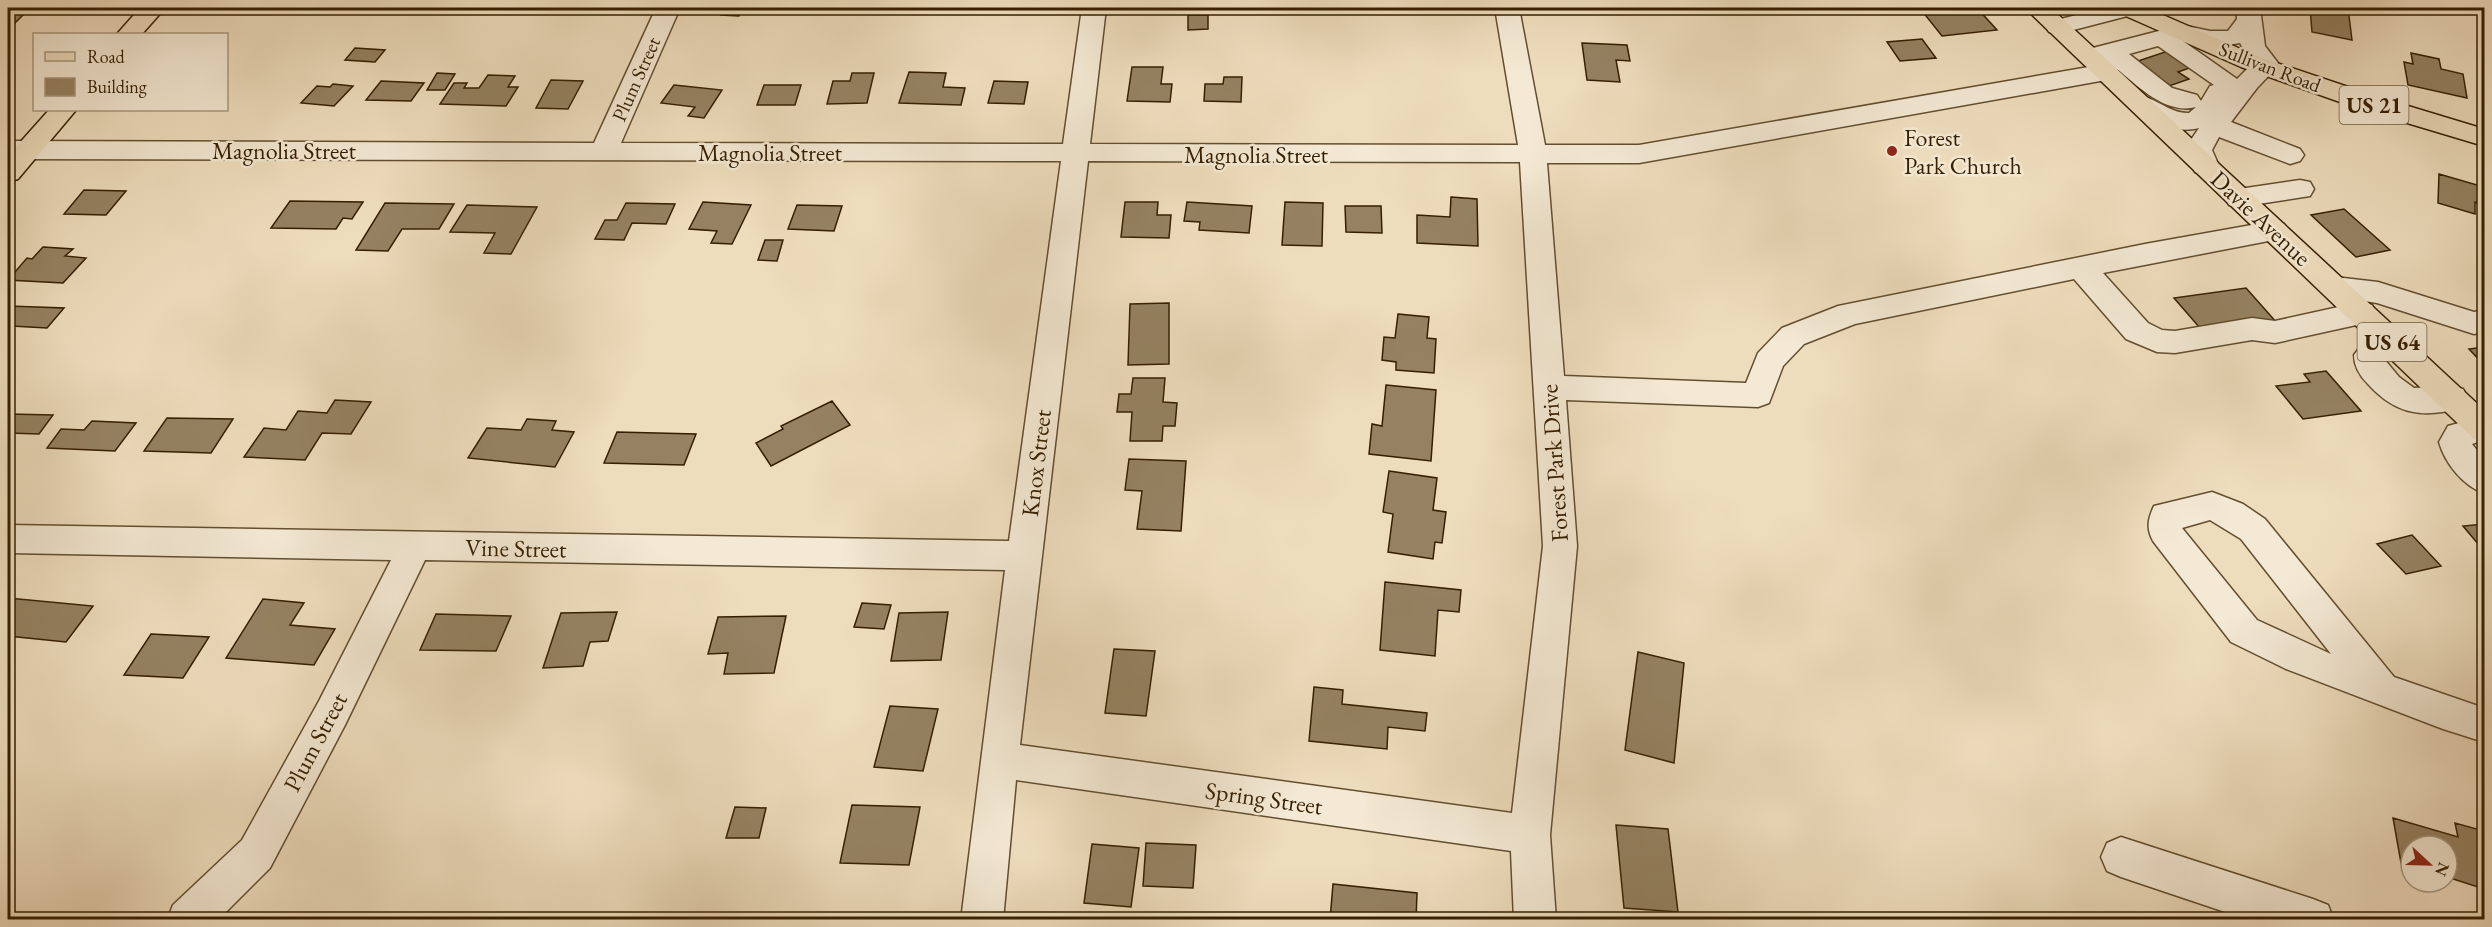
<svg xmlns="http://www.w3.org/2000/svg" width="2492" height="927" font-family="'EB Garamond',serif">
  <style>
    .building { fill: #958262; stroke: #351f00; stroke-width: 1.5 }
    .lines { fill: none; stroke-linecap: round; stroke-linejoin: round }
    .minor-casing { stroke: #634e2f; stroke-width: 3 }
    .major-casing { stroke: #351f00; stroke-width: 3 }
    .minor { fill: #f4e9d4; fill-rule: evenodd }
    .major { fill: #eeddbd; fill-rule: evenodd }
    .poi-dot { fill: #8f2418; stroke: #f4e9d4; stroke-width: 2 }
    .labels { text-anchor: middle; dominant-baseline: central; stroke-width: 5; stroke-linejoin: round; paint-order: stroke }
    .far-street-label { font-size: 20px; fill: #351f00; stroke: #f4e9d4 }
    .shield { fill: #f4e9d4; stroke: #6e5c40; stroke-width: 1.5 }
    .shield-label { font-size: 22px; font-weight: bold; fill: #351f00 }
    .poi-label { font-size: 24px; fill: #351f00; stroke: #f4e9d4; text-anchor: start }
    .street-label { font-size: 24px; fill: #351f00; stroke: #f4e9d4 }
  </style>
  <rect width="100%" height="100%" fill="#eeddbd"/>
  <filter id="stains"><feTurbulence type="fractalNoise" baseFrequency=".00333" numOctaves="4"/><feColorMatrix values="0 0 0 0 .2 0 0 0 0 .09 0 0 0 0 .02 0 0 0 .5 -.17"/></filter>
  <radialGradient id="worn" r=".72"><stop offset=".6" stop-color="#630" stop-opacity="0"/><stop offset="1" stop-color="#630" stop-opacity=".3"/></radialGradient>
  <path class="building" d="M8,8h37l-7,6 -13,-1 -17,17z
    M225,8h51l-6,6 -50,-2z
    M725,8h19l-5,8 -18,-1z
    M1957,8h20l20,22 -55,6 -20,-25z
    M2310,8h38l4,32 -40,-8z
    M1188,15h20v14l-20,1z
    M1922,39l14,19 -36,3 -13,-19z
    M1582,43l45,2 3,16 -14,-1 4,22 -33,-2z
    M355,48l30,2 -10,12 -30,-2z
    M2168,51l24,16 -14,5 11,7 -20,7 -34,-24z
    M2411,53l28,6 2,10 22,5 4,24 -59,-13 -4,-23 9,2z
    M1132,67h31l-2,17h11l-2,18 -43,-1z
    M909,72l37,1 -3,14 22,1 -4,17 -62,-2z
    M437,73l18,1 -10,16h-18z
    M852,73h22l-7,30 -40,1 6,-23h17z
    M488,75l27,1 -7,11h10l-12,19 -66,-2 14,-21h13l-3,5h15z
    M1224,77h18l-1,25 -37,-1 1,-17h18z
    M551,80l32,1 -15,28 -32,-1z
    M381,81l43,2 -13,18 -45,-1z
    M994,81l34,1 -4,22 -36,-1z
    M333,84l20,2 -19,20 -33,-3 16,-17 13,1z
    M674,85l48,5 -18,28 -16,-2 7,-9 -34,-4z
    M764,85h37l-6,20h-38z
    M2439,174l45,13v18l-9,-3v12l-37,-11z
    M84,190l42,1 -20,24 -42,-1z
    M1451,197l26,2 1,47 -61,-3v-28l33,2z
    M290,201l73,1 -11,17 -9,-1 -7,11 -65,-1z
    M703,202l48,3 -19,39 -21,-1 6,-12 -28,-2z
    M1125,202h33l-1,13h14l-2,23 -48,-1z
    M1187,202l65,4 -3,27 -50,-3 1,-8 -16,-1z
    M1285,202l38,1 -1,43 -40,-1z
    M385,203l69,1 -15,25h-37l-14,22 -32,-1z
    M626,203l49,1 -9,20 -34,-1 -8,17 -29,-1 10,-19h12z
    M467,205l70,2 -26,47 -27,-1 11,-20 -45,-1z
    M797,205l45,1 -8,25 -46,-2z
    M1345,206h36l1,27 -36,-1z
    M2344,209l46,41 -34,7 -45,-42z
    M765,240h18l-6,21 -19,-1z
    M43,247l30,2 -8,7 21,2 -23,25 -55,-3 19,-22 5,1z
    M2246,288l32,36 -78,4 -26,-30z
    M1169,303v61l-41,1 2,-61z
    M8,306l56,2 -17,20 -36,-2 -3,4z
    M1398,314l31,3 -2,21 9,1 -2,34 -38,-3v-8l-14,-2 2,-23 11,1z
    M2484,347v18l-15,-16z
    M2326,371l35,40 -58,8 -27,-33 34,-4 -6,-8z
    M1133,378h32l-2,24 14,1 -2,23h-12l-1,15h-32l2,-29h-15l2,-18h12z
    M1386,385l50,5 -5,71 -62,-7 3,-30 10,2z
    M335,400l36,2 -20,32 -29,-1 -17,27 -61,-3 20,-29 22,2 12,-19 29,2z
    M832,401l18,24 -79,41 -15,-23 27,-14 -2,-3z
    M8,414l45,1 -14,19 -31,-1z
    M167,418l66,1 -22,34 -67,-2z
    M527,419l29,2 -4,9 22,2 -19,35 -87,-9 19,-30 34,2z
    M92,421l44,2 -21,28 -68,-3 14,-19 23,1z
    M617,432l79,2 -12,31 -80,-2z
    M1129,459l57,2 -5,70 -44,-2 5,-38 -17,-1z
    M1389,471l48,7 -4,32 13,2 -4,31 -7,-1 -2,17 -45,-7 5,-38 -10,-2z
    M2484,524v27l-21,-25z
    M2412,535l29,31 -35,8 -29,-30z
    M1385,582l76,8 -2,22 -21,-2 -3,46 -55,-6z
    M8,598l85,8 -27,36 -58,-6z
    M263,599l41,4 -14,22 45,4 -21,36 -88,-7z
    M862,603l29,2 -7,24 -30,-2z
    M617,612l-9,29 -18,1 -7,24 -40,2 18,-55z
    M948,612l-7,48 -50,1 8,-48z
    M436,614l75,2 -15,35 -76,-1z
    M786,616l-12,57 -50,1 4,-21 -20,1 10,-37z
    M151,634l58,3 -26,41 -59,-3z
    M1114,649l41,2 -9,65 -41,-3z
    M1638,652l46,11 -10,100 -49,-13z
    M1314,687l29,3 -1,14 85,9 -2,18 -37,-4 -1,22 -78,-8z
    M890,706l48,3 -15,62 -49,-4z
    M852,805l68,2 -11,58 -69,-2z
    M735,807l31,1 -7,30h-33z
    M2393,818l65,19 -3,-14 29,8v58l-37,-12v-31h-36v20l-10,-3z
    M1616,825l52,4 10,83 -54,-4z
    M1146,843l50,2 -3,43 -50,-2z
    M1092,844l47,4 -8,59 -47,-4z
    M1333,884l84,9 -1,27h-86z"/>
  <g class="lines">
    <defs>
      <path id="minor" d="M656,8h24l-59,135 442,1 19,-136h24l-16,136 428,1 -23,-137h24l26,137h94l467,-81 7,2 -8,-6 -11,3 -9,-3 -4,-5 4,-5 97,-25 28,6h18l9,-12 -1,-11h24l5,38 13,17 -1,4 -20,21 -26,34 69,27 4,6 -4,6 -10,3 -71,-27 -7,13 7,16 -4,6 -10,3 -10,-3 -11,-22 15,-22c-23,6 -60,-5 -73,-25l4,-6c22,-6 36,17 59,16l7,-6c-30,8 -57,-20 -79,-38l2,3 -4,6 -9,2 -467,83h-92l17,213 182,7 12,-30 24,-25 56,-22 307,-62 129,-23 10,3 4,7 -4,7 -181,35 45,50 14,7 13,1 77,-13 23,3 86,-19 11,3 4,8 -4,8 -11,3 -86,19 -23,-3 -77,13 -18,-1 -31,-13 -52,-60 -219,45 -51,20 -21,22 -14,37 -11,4 -192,-7 11,146 -27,289 6,85h-42l-3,-69 -495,-71 -13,140h-42l44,-350 -580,-10 -80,165 -75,143 -52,52h-51l6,-15 69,-65 77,-139 72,-141 -383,-7v-28l1001,16 52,-380 -1053,-2v-18l586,2zM2183,41l33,6 24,-4 12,21 -15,15zM2158,46l56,39 -4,1 -9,15 -4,-6 -25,-7 -43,-34zM1088,161l432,1 23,384 -31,267 -492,-68z
        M2104,8h38l-3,5 -81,21 -9,-2 -3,-5 3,-5z
        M2300,180l10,2 4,7 -4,7 -71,11 -10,-2 -4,-7 4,-7 10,-2z
        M2335,277l43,5 96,30 10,-2v22l-10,2 -97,-31 -52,-8 -5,-7 5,-7z
        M2397,335l11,3 4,8 -4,8 -23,6 14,17 15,11 38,-2 11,3 5,9 -5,9c-39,12 -67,8 -95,-23 -8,-8 -14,-18 -14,-29l9,-12z
        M2484,416v24l-12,4 12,15v34c-21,-7 -39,-30 -45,-51l9,-16z
        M2212,492l31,12 22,15 129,158 90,31v34l-41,-13 -157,-60 -55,-27 -78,-101c-7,-13 -5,-22 1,-35zM2210,520l31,19 90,115 -74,-34 -75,-92z
        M2121,837l192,62 15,6 6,15h-85l-128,-43 -14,-6 -6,-14 6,-14z"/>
      <path id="major" d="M140,8h25l-23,26h-25z
        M2025,8h26l433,402v31l-11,-3z
        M2116,8h31l112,49 116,39 109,33v17l-127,-38 -116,-41 -122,-54z
        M49,110h27l-58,69 -10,3v-26z"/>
    </defs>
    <use href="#minor" class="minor-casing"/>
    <use href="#major" class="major-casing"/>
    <use href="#minor" class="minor"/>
    <use href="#major" class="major"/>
  </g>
  <circle class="poi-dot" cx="1892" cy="151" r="6"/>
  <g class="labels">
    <g class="far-street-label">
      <text transform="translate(2270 67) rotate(21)">Sullivan Road</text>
      <text transform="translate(636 79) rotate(-66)">Plum Street</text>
    </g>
    <g class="shield">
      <rect x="2339.5" y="86" width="69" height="38" rx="4.5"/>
      <rect x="2357.5" y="323" width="69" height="38" rx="4.5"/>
    </g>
    <g class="shield-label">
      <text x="2374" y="105">US 21</text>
      <text x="2392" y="342">US 64</text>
    </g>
    <g class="poi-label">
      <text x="1904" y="137">Forest<tspan x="1904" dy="28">Park Church</tspan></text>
    </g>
    <g class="street-label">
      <text x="284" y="150">Magnolia Street</text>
      <text x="770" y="152">Magnolia Street</text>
      <text x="1256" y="154">Magnolia Street</text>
      <text transform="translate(2261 218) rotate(43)">Davie Avenue</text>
      <text transform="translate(1036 463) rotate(-83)">Knox Street</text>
      <text transform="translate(1554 463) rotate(-94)">Forest Park Drive</text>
      <text transform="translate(516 548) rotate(1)">Vine Street</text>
      <text transform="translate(315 742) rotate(-62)">Plum Street</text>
      <text transform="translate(1264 798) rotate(8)">Spring Street</text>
    </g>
  </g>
  <rect width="2492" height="927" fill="none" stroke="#eeddbd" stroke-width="30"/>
  <rect x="9" y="9" width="2474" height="909" fill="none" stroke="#351f00" stroke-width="3"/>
  <rect x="15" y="15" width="2462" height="897" fill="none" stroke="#351f00" stroke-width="1.5"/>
  <rect x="33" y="33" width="195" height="78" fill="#f4e9d4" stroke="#a8987f" stroke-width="1.5"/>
  <rect x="45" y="52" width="30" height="9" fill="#eeddbd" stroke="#a8987f" stroke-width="1.5"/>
  <text x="87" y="63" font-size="18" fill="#351f00">Road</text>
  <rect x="45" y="78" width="30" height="18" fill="#958262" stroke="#a8987f" stroke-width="1.5"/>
  <text x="87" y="93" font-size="18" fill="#351f00">Building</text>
  <g transform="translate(2429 864) rotate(112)"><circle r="28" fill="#f4e9d4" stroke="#a8987f" stroke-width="1.5"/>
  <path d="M0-4.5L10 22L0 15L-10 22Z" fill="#8f2418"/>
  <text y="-9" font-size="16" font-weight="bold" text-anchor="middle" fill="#351f00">N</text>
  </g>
  <rect width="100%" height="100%" filter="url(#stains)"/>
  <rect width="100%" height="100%" fill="url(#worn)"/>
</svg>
